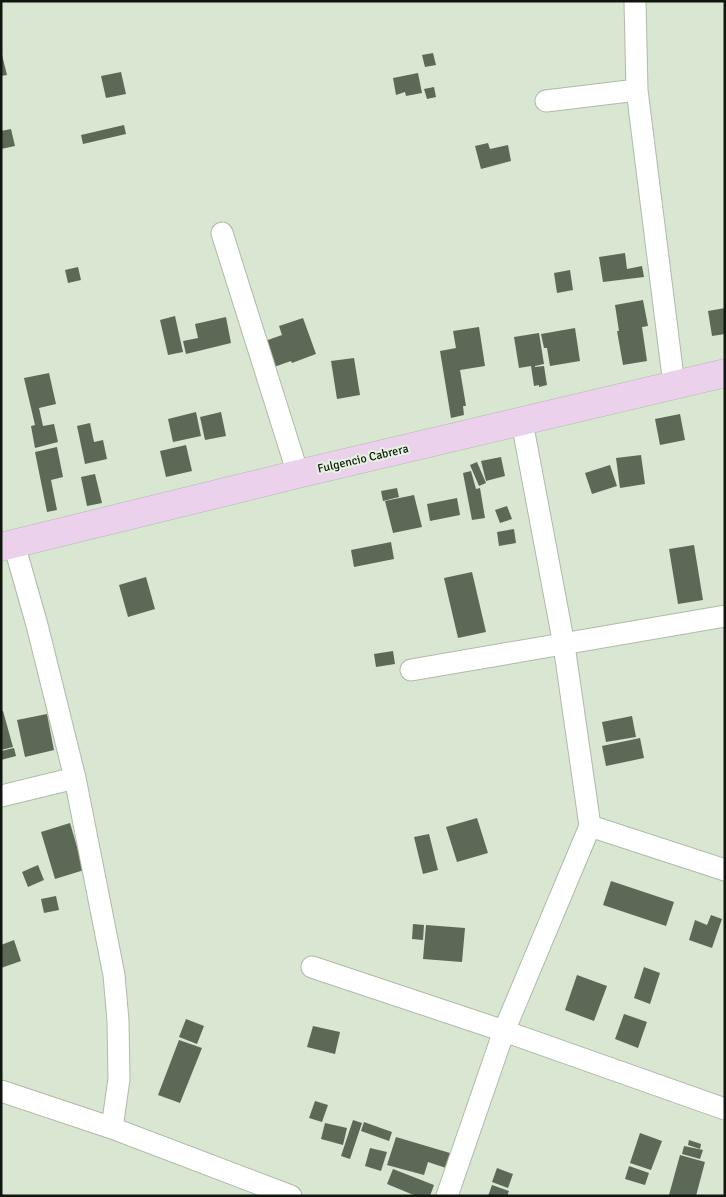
<svg xmlns="http://www.w3.org/2000/svg" width="726" height="1197" font-family="Signika,sans-serif">
  <style>
    .building { fill: #5d6957 }
    .lines { fill: none; stroke-linecap: round; stroke-linejoin: round }
    .street-casing { stroke: #aebba7; stroke-width: 23 }
    .secondary-casing { stroke: #aebba7; stroke-width: 29 }
    .street { stroke: #fff; stroke-width: 21 }
    .secondary { stroke: #ecd1ed; stroke-width: 28 }
    .labels { text-anchor: middle; dominant-baseline: central; stroke-width: 4; stroke-linejoin: round; paint-order: stroke }
    .street-label { font-size: 12px; fill: #10150e; stroke: #e5f4df }
  </style>
  <rect width="100%" height="100%" fill="#d8e6d2"/>
  <path class="building" d="M1,51l6,24 -6,1z
    M433,53l3,12 -11,2 -3,-12z
    M121,72l5,22 -20,4 -5,-22z
    M418,73l4,20 -16,3 -1,-4 -9,3 -3,-17z
    M434,87l2,10 -9,2 -3,-10z
    M124,125l2,9 -43,10 -2,-9z
    M11,129l4,17 -14,3v-18z
    M488,143l2,6 18,-4 3,16 -30,8 -6,-23z
    M625,253l2,16 15,-3 2,11 -41,5 -4,-25z
    M78,267l3,13 -13,3 -3,-13z
    M570,270l3,20 -16,3 -3,-20z
    M643,300l5,26 -6,1 5,34 -24,4 -6,-34h2l-4,-26z
    M725,308v26l-13,2 -4,-25z
    M175,316l8,36 -15,3 -8,-35z
    M226,317l5,26 -45,11 -3,-13 15,-3 -3,-14z
    M303,318l13,36 -24,9 -1,-2 -17,6 -9,-26 17,-6 -3,-9z
    M479,327l6,39 -25,4 6,36h-3l1,9 -13,3 -11,-67 16,-3 -3,-17z
    M575,328l5,33 -30,5 -3,-18h-3l-3,-14z
    M539,333l5,31 -9,2v1l9,-1 3,19 -8,2v-2l-5,1 -3,-20 -12,2 -5,-31z
    M354,358l6,37 -23,4 -6,-38z
    M49,373l7,31 -17,4 4,18 11,-2 4,18 -23,6 -4,-22 4,-1 -11,-47z
    M196,412l5,24 -28,6 -5,-23z
    M221,412l5,24 -21,4 -5,-23z
    M680,414l5,26 -25,5 -5,-26z
    M90,423l4,19 9,-2 4,19 -22,5 -8,-38z
    M186,445l6,26 -26,6 -6,-26z
    M57,447l6,30 -12,3 6,30 -10,2 -12,-60z
    M641,455l4,29 -25,4 -4,-30z
    M501,457l4,19 -19,5 -5,-20z
    M477,462l9,21 -7,3 -9,-21z
    M610,465l7,21 -25,8 -7,-21z
    M471,471l5,18 4,-1 5,30 -13,2 -9,-47z
    M95,474l7,29 -15,3 -6,-29z
    M397,488l2,9 -16,4 -2,-10z
    M414,495l8,32 -29,6 -8,-32z
    M457,498l3,17 -30,6 -3,-17z
    M507,506l5,13 -12,4 -5,-13z
    M514,529l2,14 -17,3 -2,-14z
    M391,542l3,17 -40,8 -3,-17z
    M694,545l9,55 -25,4 -9,-55z
    M472,572l14,60 -28,6 -14,-60z
    M146,577l9,32 -27,8 -9,-32z
    M393,651l2,13 -19,3 -2,-13z
    M1,711h2l10,36 -12,3z
    M47,714l7,36 -29,7 -8,-37z
    M632,716l4,21 -30,5 -4,-20z
    M640,738l4,20 -38,8 -4,-20z
    M14,748l2,8 -15,4v-9z
    M477,818l11,35 -31,9 -11,-35z
    M70,823l14,47 -29,9 -14,-47z
    M429,834l9,36 -15,4 -9,-37z
    M38,865l6,15 -16,7 -6,-15z
    M611,881l63,21 -8,24 -63,-21z
    M56,896l3,14 -15,3 -3,-14z
    M711,915l11,4 -10,29 -23,-8 6,-20 12,5z
    M413,924l11,1 -1,15 -11,-1z
    M426,925l39,3 -3,34 -39,-3z
    M14,940l7,21 -20,7v-23z
    M644,967l16,6 -10,31 -16,-6z
    M577,975l30,11 -13,35 -29,-11z
    M624,1014l23,8 -9,26 -23,-9z
    M186,1019l18,7 -7,18 -18,-7z
    M313,1026l27,6 -5,22 -28,-7z
    M179,1040l23,8 -22,55 -22,-8z
    M315,1101l13,4 -6,17 -13,-4z
    M353,1120l9,3 -12,36 -9,-3z
    M364,1122l28,10 -3,9 -28,-10z
    M325,1123l22,5 -4,17 -22,-6z
    M640,1133l22,8 -11,29 -21,-7z
    M396,1137l54,16 -4,15 -18,-6 -4,13 -37,-10z
    M689,1140l12,4 -1,5 -12,-4z
    M684,1146l19,4 -3,9 -18,-5z
    M370,1148l17,4 -6,19 -16,-5z
    M680,1155l25,7 -9,34 -27,-1z
    M629,1166l20,7 -4,12 -20,-6z
    M497,1168l16,6 -5,14 -16,-6z
    M393,1169l41,16 -4,11h-14l-29,-12z
    M492,1185l17,6 -2,5h-19z"/>
  <g class="lines">
    <defs>
      <path id="street" d="M635,1l2,89 37,295
        M546,101l91,-11
        M222,233l76,241
        M522,422l42,223 26,181
        M14,544l23,81 38,153 39,197 4,46 1,58 -7,49
        M411,670l314,-54
        M1,796l74,-18
        M312,967l192,64 221,78
        M1,1091l111,37 179,68
        M447,1196l57,-165 86,-205 135,44"/>
      <path id="secondary" d="M1,547l297,-73 427,-101"/>
    </defs>
    <use href="#street" class="street-casing"/>
    <use href="#secondary" class="secondary-casing"/>
    <use href="#street" class="street"/>
    <use href="#secondary" class="secondary"/>
  </g>
  <g class="labels">
    <g class="street-label">
      <text transform="translate(363 459) rotate(-13)">Fulgencio Cabrera</text>
    </g>
  </g>
  <rect width="726" height="1197" fill="none" stroke="#10150e" stroke-width="5"/>
</svg>
